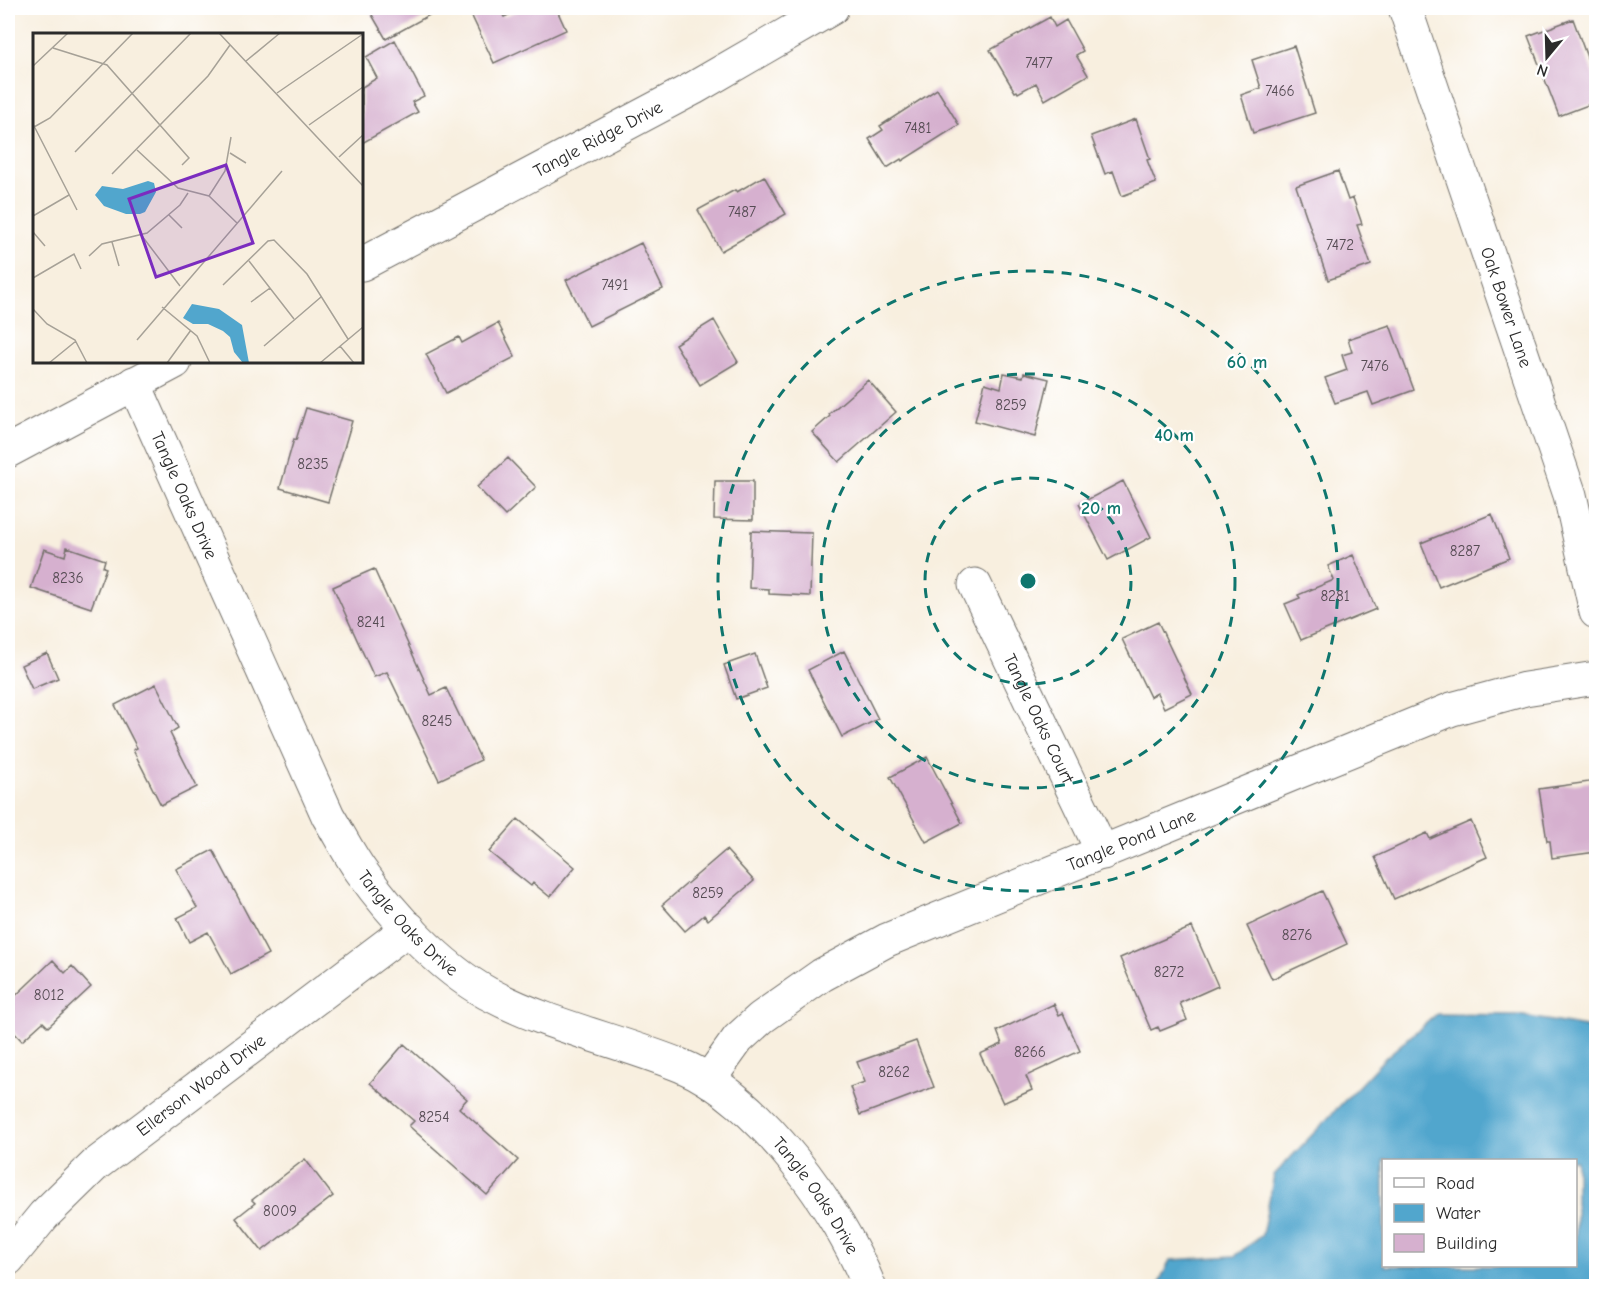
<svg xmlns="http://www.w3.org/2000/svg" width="1604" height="1294" font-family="'Comic Neue',sans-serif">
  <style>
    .water { fill: #51a6cd; stroke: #3e687c; stroke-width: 1.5; fill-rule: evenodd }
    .building { fill: #d6b0cf }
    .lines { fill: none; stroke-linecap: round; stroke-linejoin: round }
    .minor-casing { stroke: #73706a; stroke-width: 35 }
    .minor { stroke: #fff; stroke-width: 33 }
    .ring { fill: none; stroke: #0f766e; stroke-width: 3; stroke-dasharray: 10 8 }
    .labels { text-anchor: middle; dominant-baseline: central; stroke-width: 4.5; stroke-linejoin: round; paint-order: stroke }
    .number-label { font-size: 15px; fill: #564c54 }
    .street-label { font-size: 18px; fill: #2b2b2b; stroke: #fff }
    .inset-road { fill: none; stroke: #a6a197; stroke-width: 1.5 }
    .view { fill: #7b2cbf; fill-opacity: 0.15; stroke: #7b2cbf; stroke-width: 3 }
    .inset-edge { fill: none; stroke: #2b2b2b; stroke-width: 3 }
    .centre { fill: #0f766e; stroke: #fff; stroke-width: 3 }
    .ring-label { font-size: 18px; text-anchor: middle; font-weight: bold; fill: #0f766e; stroke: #fff; stroke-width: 4.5; stroke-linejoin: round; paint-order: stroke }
  </style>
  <rect width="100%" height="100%" fill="#fff"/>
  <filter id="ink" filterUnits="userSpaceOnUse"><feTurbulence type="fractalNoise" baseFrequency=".0167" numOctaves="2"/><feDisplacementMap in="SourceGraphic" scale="12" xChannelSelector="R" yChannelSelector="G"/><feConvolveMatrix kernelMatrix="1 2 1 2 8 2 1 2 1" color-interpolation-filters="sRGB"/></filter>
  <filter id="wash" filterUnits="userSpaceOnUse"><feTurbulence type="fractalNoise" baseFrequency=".008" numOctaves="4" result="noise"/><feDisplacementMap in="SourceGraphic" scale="24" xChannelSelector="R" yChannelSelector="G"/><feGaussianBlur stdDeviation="1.35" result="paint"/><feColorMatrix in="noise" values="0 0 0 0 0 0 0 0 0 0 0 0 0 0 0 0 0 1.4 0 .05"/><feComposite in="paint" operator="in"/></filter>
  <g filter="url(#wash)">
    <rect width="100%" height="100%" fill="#f8efdf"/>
    <path class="water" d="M1437,1014l81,1 78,14v257h-438l12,-26 65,-4 27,-21 12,-60 111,-117zM1384,1160h192v106h-192z"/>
    <g id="blocks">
      <path class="building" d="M368,8h74l-56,31z
        M468,8h31l5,9 20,-9h32l10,22 -72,33z
        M1050,17l5,10 11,-7 17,31 -7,4 12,20 -43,25 -9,-17 -18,10 -1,-2 -2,1 -25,-42z
        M1573,19l23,63v20l-37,14 -31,-80z
        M395,40l29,56 -12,6 6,10 -56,31v-56l15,-9 -11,-21z
        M1294,46l21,67 -62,20 -12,-38 20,-7 -9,-28z
        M937,89l22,36 -57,36 -1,-2 -14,9 -18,-29 14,-9 -3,-4z
        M1136,119l14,40 -3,1 9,23 -34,13 -9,-25 -8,3 -14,-38z
        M1338,171l10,29 5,-2 9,26 -5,1 14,40 -43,15 -32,-94z
        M764,176l22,38 -65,37 -23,-41 37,-20 2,2z
        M641,243l22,46 -74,37 -23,-46z
        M714,320l24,42 -38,23 -25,-41z
        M498,323l17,34 -69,36 -20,-39 33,-17 3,6z
        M1390,325l24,65 -41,15 -5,-13 -33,11 -10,-25 22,-8 -5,-15 10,-3 -4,-13z
        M1004,373l19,4 1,-4 25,6 -14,58 -60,-16 10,-38 16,5z
        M868,380l28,32 -57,50 -27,-30 18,-16 -1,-2z
        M306,408l46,13 -24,81 -48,-14 14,-49 2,1z
        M508,458l28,29 -31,29 -28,-29z
        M715,481h38v39l-39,-1z
        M1123,481l28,56 -43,23 -29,-56z
        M1492,514l17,44 -70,29 -18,-44z
        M751,531l61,2 -2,63 -41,-2v-5l-20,-1z
        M67,547l38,13 -2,7 3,1 -15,40 -60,-20 13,-39 21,7z
        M1353,555l23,54 -75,31 -16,-36 15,-6 -2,-3 36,-15 -6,-14z
        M374,569l57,126 15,-7 35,72 -42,20 -52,-108 -13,5 -41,-90z
        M1158,622l34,72 -28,14 -7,-15 -7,4 -28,-58z
        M844,651l34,68 -36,18 -34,-67z
        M47,653l11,25 -26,11 -11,-24z
        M755,654l12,34 -31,11 -12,-34z
        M156,684l22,44 -8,5 27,54 -36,18 -28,-55 4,-2 -22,-43z
        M927,757l35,66 -36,19 -36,-65z
        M1596,781v71l-44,6 -2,-17h-3l-8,-52z
        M518,819l57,48 -25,30 -17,-14 -2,3 -42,-34z
        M1471,821l16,36 -93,42 -19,-42 52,-24 3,6z
        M213,850l55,104 -37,20 -23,-42 -19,10 -12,-24 20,-10 -21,-39z
        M726,850l28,31 -46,39 -4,-5 -19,16 -23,-26z
        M1322,891l25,53 -75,35 -25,-53z
        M1192,927l26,59 -38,17 7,17 -27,11 -2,-4 -7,3 -31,-72z
        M53,960l12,13 7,-7 19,21 -43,40 -5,-5 -21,19 -14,-15v-23z
        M1054,1004l5,11 4,-2 17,38 -54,25 6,14 -29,13 -23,-49 22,-10 -5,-13z
        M916,1041l18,46 -74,28 -10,-28 15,-5 -8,-20z
        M404,1044l63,55 -8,9 59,52 -31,35 -78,-69 5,-5 -44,-38z
        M305,1159l28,37 -71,55 -26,-33 19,-15 -3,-3z"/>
    </g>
  </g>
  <g filter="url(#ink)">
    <use href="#blocks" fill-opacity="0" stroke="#73706a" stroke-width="1.5"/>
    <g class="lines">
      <defs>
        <g id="minor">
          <path id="s1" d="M1405,8l165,487 26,117"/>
          <path id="s2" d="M362,264l332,-176 138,-80"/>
          <path id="s3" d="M134,383l194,433c11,18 21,38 33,55 31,44 79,96 126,122 61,33 131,47 195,73 77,32 158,145 187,220"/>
          <path d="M8,451l167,-89"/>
          <path id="s4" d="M975,585l128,268"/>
          <path id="s5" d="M710,1081l8,-14 20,-28 23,-21 61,-43 65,-35 565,-231 73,-20 71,-11"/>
          <path id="s6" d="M8,1259l36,-44 51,-50 314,-237"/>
        </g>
      </defs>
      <use href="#minor" class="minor-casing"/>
      <use href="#minor" class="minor"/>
    </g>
  </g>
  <g class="ring">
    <circle cx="1028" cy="581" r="103"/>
    <circle cx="1028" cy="581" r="207"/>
    <circle cx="1028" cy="581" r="310"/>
  </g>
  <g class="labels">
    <g class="number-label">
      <text x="1039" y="63">7477</text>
      <text x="1280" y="91">7466</text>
      <text x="918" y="128">7481</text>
      <text x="742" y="212">7487</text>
      <text x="1340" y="245">7472</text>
      <text x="615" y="285">7491</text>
      <text x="1375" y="366">7476</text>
      <text x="1011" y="405">8259</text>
      <text x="313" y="464">8235</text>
      <text x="1465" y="551">8287</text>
      <text x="68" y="578">8236</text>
      <text x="1335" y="596">8281</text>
      <text x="371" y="622">8241</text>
      <text x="437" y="721">8245</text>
      <text x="708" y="893">8259</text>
      <text x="1297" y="935">8276</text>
      <text x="1169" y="972">8272</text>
      <text x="49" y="995">8012</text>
      <text x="1030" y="1052">8266</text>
      <text x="894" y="1072">8262</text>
      <text x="434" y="1117">8254</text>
      <text x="280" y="1211">8009</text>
    </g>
    <g class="street-label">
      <text stroke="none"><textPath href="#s2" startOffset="267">Tangle Ridge Drive</textPath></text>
      <text stroke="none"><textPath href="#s1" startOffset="316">Oak Bower Lane</textPath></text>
      <text stroke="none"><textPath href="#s3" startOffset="123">Tangle Oaks Drive</textPath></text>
      <text stroke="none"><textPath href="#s4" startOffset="148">Tangle Oaks Court</textPath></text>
      <text stroke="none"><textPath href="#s5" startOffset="494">Tangle Pond Lane</textPath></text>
      <text stroke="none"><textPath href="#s3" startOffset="609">Tangle Oaks Drive</textPath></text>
      <text stroke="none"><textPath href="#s6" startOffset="261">Ellerson Wood Drive</textPath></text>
      <text stroke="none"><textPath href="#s3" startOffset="1113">Tangle Oaks Drive</textPath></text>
    </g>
  </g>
  <g transform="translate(33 33)">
    <rect width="330" height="330" fill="#f8efdf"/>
    <path d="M115,148l6,2 2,9 -11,20 -5,2h-14l-22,-8 -9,-11 7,-9 21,3zM159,271l27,5 23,16 7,38h-6l-9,-11 -4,-15 -7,-6 -15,-7h-15l-10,-6z" fill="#51a6cd"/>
    <path class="inset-road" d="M186,0l144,153M20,15l54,17 82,93 -7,7M213,28l34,-28M0,33l35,-33M244,60l86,-59M0,91l44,86M276,92l54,-38M1,94l16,-9 83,-85M104,117l41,38 31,8 28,27M42,119l116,-119M197,120l16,10M306,124l24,-22M79,141l96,-98 22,-31M176,163l16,-25 6,-34M136,182l13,13M0,183l36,-21M0,199l12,14M109,203l38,50M79,209l7,24M56,223l13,-12 45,-11 33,-28 8,-12M216,228l45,58M0,245l41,-24 7,15M190,252l45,-44 6,-1 33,34 41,65M218,269l19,-14M129,274l35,29 13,27M0,276l14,15 28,16 12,23M104,307l145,-169M231,313l57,-49M307,313l14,17M16,330l27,-22M134,330l24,-33M287,330l43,-36"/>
    <path class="view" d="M193,132l27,78 -97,34 -27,-78z"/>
    <rect width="330" height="330" class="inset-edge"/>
  </g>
  <circle cx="1028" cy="581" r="9" class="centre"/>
  <g class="ring-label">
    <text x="1247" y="368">60 m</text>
    <text x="1174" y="441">40 m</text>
    <text x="1101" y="514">20 m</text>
  </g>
  <rect width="1604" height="1294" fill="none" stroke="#fff" stroke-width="30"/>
  <rect x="1382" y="1159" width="195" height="108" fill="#ffffff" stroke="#aaaaaa" stroke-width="1.5"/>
  <rect x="1394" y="1178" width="30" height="9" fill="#ffffff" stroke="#aaaaaa" stroke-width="1.5"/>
  <text x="1436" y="1189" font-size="18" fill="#2b2b2b">Road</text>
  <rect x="1394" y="1204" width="30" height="18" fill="#51a6cd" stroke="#aaaaaa" stroke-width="1.5"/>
  <text x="1436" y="1219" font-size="18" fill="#2b2b2b">Water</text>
  <rect x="1394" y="1234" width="30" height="18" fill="#d6b0cf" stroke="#aaaaaa" stroke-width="1.5"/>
  <text x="1436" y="1249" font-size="18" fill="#2b2b2b">Building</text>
  <g transform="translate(1547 57) rotate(199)" stroke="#ffffff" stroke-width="4.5" paint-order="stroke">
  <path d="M0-4.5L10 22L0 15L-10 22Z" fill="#2b2b2b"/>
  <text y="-9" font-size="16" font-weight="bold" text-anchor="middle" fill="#2b2b2b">N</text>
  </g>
</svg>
